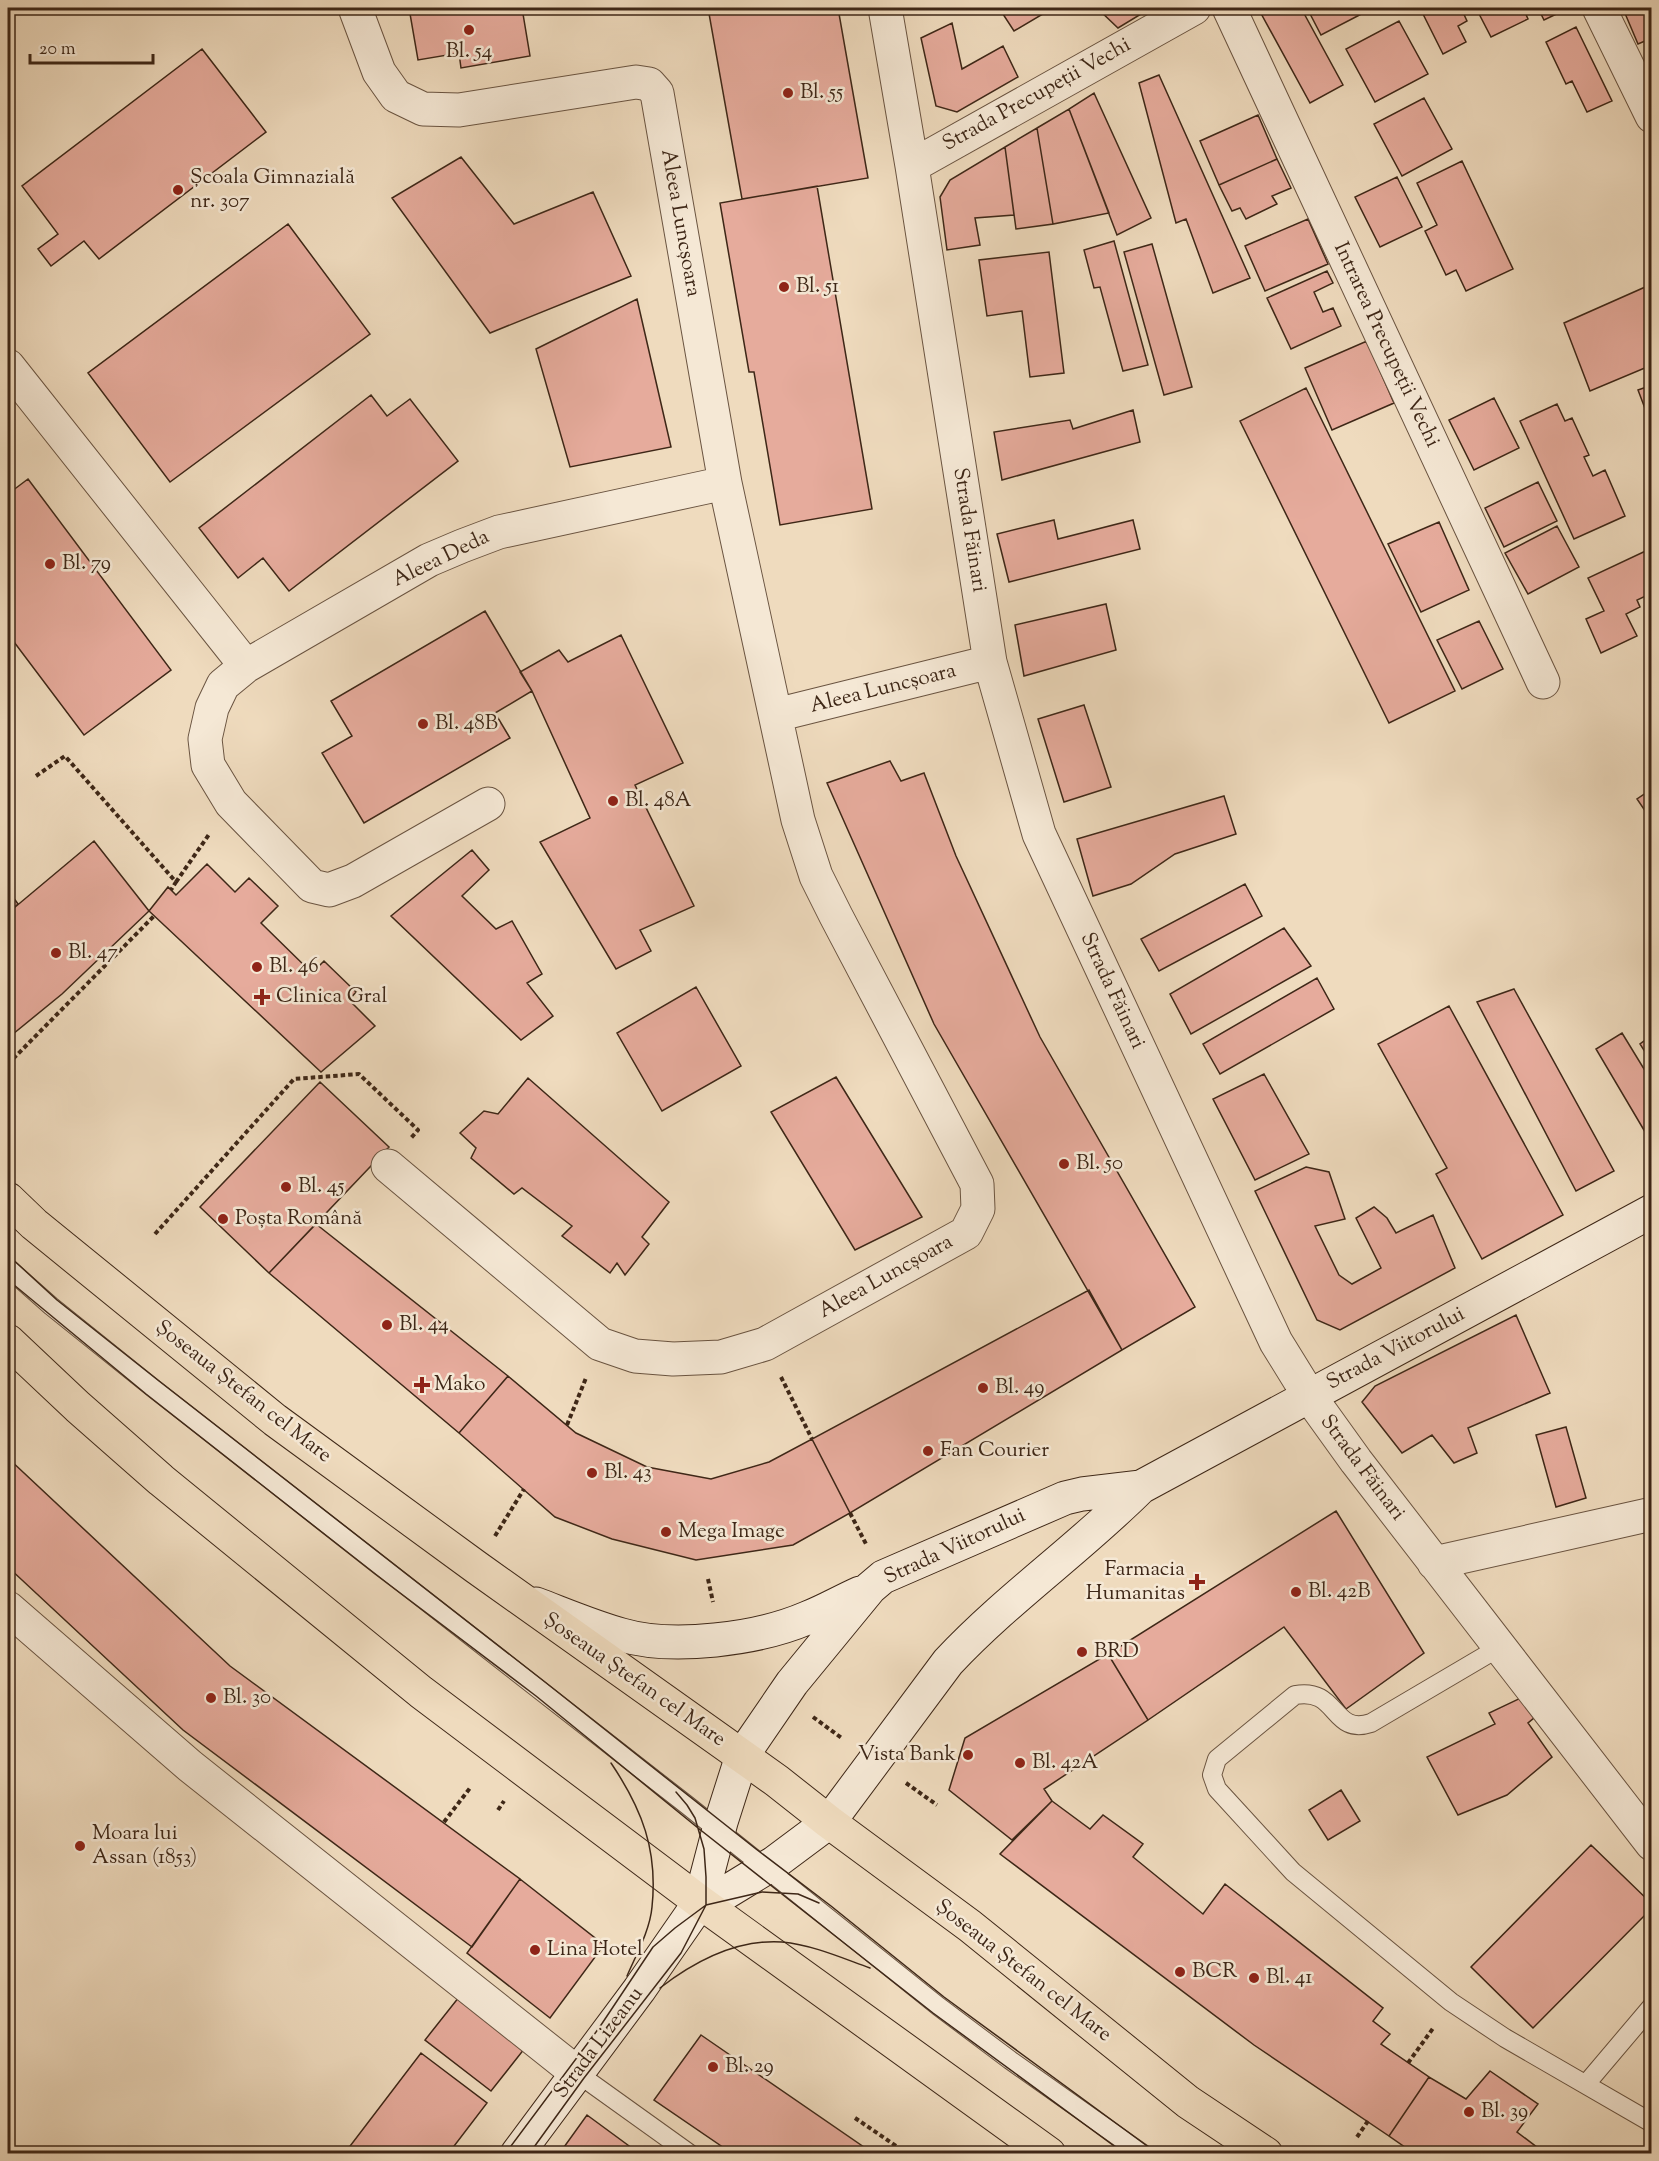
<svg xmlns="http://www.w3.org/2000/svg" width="1659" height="2161" font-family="'Sorts Mill Goudy',serif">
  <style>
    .building { fill: #e6ab9c; stroke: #3e2717; stroke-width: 1.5 }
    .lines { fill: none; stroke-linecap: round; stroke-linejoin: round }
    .lane-casing { stroke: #6a5441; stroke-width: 20 }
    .street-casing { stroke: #6a5441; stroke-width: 35 }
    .secondary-casing { stroke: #3e2717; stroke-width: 35 }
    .primary-casing { stroke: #3e2717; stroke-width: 35 }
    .path { stroke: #3e2717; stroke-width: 4; stroke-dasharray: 4.5 3; stroke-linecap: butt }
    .lane { stroke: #f5e8d5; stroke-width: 18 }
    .street { stroke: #f5e8d5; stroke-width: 33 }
    .secondary { stroke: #f5e8d5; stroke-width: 33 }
    .primary { stroke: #efdbbe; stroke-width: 33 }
    .tram { stroke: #3e2717; stroke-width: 1.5 }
    .poi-dot { fill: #8f2418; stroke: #f5e8d5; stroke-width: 2 }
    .labels { text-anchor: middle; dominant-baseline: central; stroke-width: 5; stroke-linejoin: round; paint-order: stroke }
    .poi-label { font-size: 21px; fill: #3e2717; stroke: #f5e8d5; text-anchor: start }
    .street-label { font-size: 21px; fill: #3e2717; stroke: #f5e8d5 }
  </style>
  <rect width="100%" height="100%" fill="#efdbbe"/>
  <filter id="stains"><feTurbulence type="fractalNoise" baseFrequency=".00333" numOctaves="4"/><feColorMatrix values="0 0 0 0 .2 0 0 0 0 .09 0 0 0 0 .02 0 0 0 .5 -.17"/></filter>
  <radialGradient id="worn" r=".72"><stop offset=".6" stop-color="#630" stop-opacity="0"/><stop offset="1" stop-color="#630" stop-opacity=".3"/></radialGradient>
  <path class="building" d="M409,8h113l8,48 -69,12 -2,-15 -41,7z
    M708,8h130l30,170 -126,21z
    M999,8h54l-39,23z
    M1097,8h54l-33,20z
    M1258,8h43l42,77 -33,18z
    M1307,8h66l-52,27z
    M1420,8h41l6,13 -9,5 8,16 -23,12z
    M1476,8h47l5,11 -37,18z
    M1538,8h31l-25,12z
    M1632,8h20v30l-14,6 -14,-33z
    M1399,21l29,53 -53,28 -29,-53z
    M952,23l10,46 41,-23 15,31 -61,35 -21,-6 -15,-68z
    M1576,27l36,74 -25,11 -15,-31 -6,3 -20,-42z
    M202,49l64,83 -167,127 -15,-18 -33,25 -13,-17 20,-15 -36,-48z
    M1159,75l91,203 -37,15 -27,-74 -10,4 -37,-140z
    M1094,93l57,125 -34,17 -48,-126z
    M1424,98l28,51 -50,27 -28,-52z
    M1069,109l40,104 -56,11 -16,-96z
    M1258,115l19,44 -58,26 -19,-44z
    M1037,128l16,96 -37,5 -11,-82z
    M1005,147l9,68 -39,3 5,27 -33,5 -7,-53 10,-17z
    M461,157l53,67 79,-32 38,84 -141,57 -98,-135z
    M1277,159l14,29 -19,8 5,8 -31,15 -6,-11 -8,3 -13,-26z
    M1462,161l51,108 -47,22 -10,-21 -10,5 -21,-44 12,-6 -20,-42z
    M1397,177l25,50 -42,20 -25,-50z
    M817,186l55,323 -92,16 -26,-153h-5l-29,-169z
    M1308,219l20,45 -63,27 -20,-45z
    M288,224l82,110 -200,148 -82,-109z
    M1114,241l34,124 -25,6 -23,-84 -6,1 -10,-38z
    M1152,244l40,143 -28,8 -40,-143z
    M1049,252l15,121 -34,4 -8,-66 -35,5 -8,-56z
    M1327,271l6,12 -19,9 9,20 10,-4 8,18 -50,23 -24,-51z
    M1652,284v81l-62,26 -26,-68z
    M637,299l34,148 -101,20 -34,-118z
    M1367,341l27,62 -62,27 -27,-62z
    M1652,385v42l-14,-37z
    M1306,388l149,303 -66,32 -149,-302z
    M371,395l16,21 23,-17 48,62 -169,130 -26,-33 -25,20 -39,-50z
    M1494,398l25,50 -45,22 -25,-50z
    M1557,404l8,17 7,-3 17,37 -5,2 9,19 12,-6 20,46 -51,23 -54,-118z
    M1133,410l7,32 -138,38 -8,-48 76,-12 3,9z
    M28,479l143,191 -87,65 -76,-101v-140z
    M1538,482l19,39 -53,26 -19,-39z
    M1054,520l4,19 75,-19 7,29 -131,33 -12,-48z
    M1439,522l30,68 -48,22 -33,-68z
    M1557,526l22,41 -51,27 -23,-41z
    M1652,548v45l-15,7 3,7 -14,7 11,22 -36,17 -15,-34 18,-8 -16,-33z
    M1106,604l10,46 -92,26 -9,-51z
    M485,611l47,80 -37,22 15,25 -146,85 -42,-70 30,-17 -21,-35z
    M1479,621l24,48 -41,20 -25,-49z
    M621,635l62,128 -48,22 59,121 -54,24 11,21 -35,18 -76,-127 50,-24 -58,-127 -12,-19 39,-22 9,12z
    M1084,705l27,82 -47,15 -26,-83z
    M890,761l11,20 23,-8 32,83 84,181 155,270 -73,43 -188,-326 -107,-241z
    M1652,789v32l-15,-22z
    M1224,796l12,38 -61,20 -44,30 -38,12 -16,-57z
    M94,841l55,70 -87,83 -49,40 -5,-6v-115z
    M472,850l17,20 -27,26 34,33 16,-8 30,53 -15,9 26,33 -32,24 -130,-124z
    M207,864l28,28 14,-14 29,28 -17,17 51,50 12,-12 32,31 -7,8 26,26 -54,46 -172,-161 19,-24 8,8z
    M1245,884l17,32 -103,55 -18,-32z
    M8,890l10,14 -10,9z
    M1284,928l27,38 -120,68 -21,-40z
    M1317,978l17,31 -114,65 -17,-30z
    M696,987l45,79 -79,45 -45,-78z
    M1514,989l100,182 -38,20 -99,-189z
    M1449,1006l114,209 -81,44 -46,-85 11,-6 -69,-124z
    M1622,1033l30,49 -1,60 -55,-93z
    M1652,1035v28l-12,-19z
    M1264,1074l45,80 -54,26 -42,-81z
    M836,1077l86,140 -67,33 -84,-138z
    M528,1078l141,124 -27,35 7,7 -24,31 -8,-12 -7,10 -48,-37 10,-10 -50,-38 -8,6 -43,-36 5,-10 -16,-15 24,-22 14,3z
    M320,1082l69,65 -120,126 -69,-66z
    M1306,1167l23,5 16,47 -30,7 24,49 13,9 29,-16 -25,-50 18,-11 13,11 9,15 37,-18 22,53 -115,62 -23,-10 -62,-129z
    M316,1224l192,152 -49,57 -190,-160z
    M1089,1290l33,60 -272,163 -38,-74z
    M1516,1315l34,78 -82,35 9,25 -23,10 -22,-28 -30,18 -40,-51 13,-16z
    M508,1376l68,57 71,34 64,12 58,-17 43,-23 38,74 -57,32 -97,15 -84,-21 -57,-22 -96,-84z
    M1566,1427l20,71 -30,9 -20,-72z
    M8,1458l222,208 290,213 -48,68 -289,-217 -175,-163z
    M1336,1511l88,142 -78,56 -62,-82 -136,93 -40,-66z
    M1108,1654l40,66 -104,69 8,12 -40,39 -63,-50 16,-52z
    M1527,1695l13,18 -12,10 24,34 -45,38 -49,20 -31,-58 68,-33 -6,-11z
    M1341,1790l19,31 -32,19 -19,-30z
    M1052,1801l38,28 13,-14 40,29 -10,13 70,57 22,-30 158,124 -10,13 17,13 -9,10 48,33 -40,59 -135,-91 -254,-191z
    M1591,1845l61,59v4l-119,120 -62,-61z
    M520,1879l84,66 -54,73 -83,-65z
    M459,1997l66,51 -34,43 -66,-51z
    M701,2035l173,119h-141l-79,-54z
    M421,2053l66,50 -39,51h-104z
    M1490,2071l48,33 -21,28 29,22h-131l-26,-18 40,-59 37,22z
    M587,2115l53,39h-81z"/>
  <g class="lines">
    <defs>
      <path id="lane" d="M8,1268l43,38 102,82 534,417 251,201 72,54 133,94
        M1500,1647l-129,76c-40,13 -32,-36 -76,-28l-78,64 -5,16 5,14 76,83 158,130 54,36 147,85
        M577,2073l113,81
        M1586,2084l66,-78"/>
      <path id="street" d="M355,8l24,64 17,24 27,13 36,1 177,-28 13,2 8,9 68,390 73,337 18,56 20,40 141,268 1,25 -12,24 -201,111 -44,13 -48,2 -38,-3 -35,-12 -212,-178
        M885,8l27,158 78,496 49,172 237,508 34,55 46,64 296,383
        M1229,8l314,674
        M1599,8l53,108
        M912,166l282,-158
        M8,366l238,300 183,-106 33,-14 37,-14 226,-49
        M246,666l-23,19 -11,23 -7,31 3,26 23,38 81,83 17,4 24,-9 135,-77
        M776,715l214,-53
        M1434,1563l218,-49
        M8,1608l182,158 387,307"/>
      <path id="secondary" d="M536,1604c29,11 57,23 86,31 51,15 136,4 185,-17 18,-7 35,-17 53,-25
        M700,1902l25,-9 49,-30 55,-41 119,-160c60,-64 131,-113 193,-175l511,-276
        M517,2154l122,-164 61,-88 21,-80 21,-66 50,-73 78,-95 13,-11 182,-79 17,-4 59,-7"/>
      <path id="primary" d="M8,1199l26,25 241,196 201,147 301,214 52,41 141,104 218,176 78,52
        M8,1341l70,66 83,73 260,212 279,210 349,252"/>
    </defs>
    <use href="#lane" class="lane-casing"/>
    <use href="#street" class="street-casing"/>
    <use href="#secondary" class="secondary-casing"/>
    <use href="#primary" class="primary-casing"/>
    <path class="path" d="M36,776l29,-20 111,126 -5,8
      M176,882l34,-49
      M8,1064l146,-148
      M155,1234l139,-155 65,-5 59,56 -7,8
      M781,1377l31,62
      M567,1425l19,-47
      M850,1513l16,31
      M495,1536l29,-47
      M708,1579l5,23
      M813,1717l30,22
      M906,1783l31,22
      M498,1810l6,-9
      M444,1822l26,-34
      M1408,2063l26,-36
      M855,2118l53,36
      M1357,2137l11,-16"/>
    <use href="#lane" class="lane"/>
    <use href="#street" class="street"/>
    <use href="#secondary" class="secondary"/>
    <use href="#primary" class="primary"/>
    <path class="tram" d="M8,1255l49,45 102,81 386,301 211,167 75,57 113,91 214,157
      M8,1280l138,114 229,180 161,122 162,132 235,185 192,141
      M611,1763c31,46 47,87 41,144 -2,23 -16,48 -25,69
      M660,1988c35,-27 77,-49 122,-46 31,3 60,16 88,26
      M505,2154l94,-126 54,-81 22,-19 31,-23 56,-13 36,2 21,9
      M529,2154l55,-76 97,-125 25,-48v-28l-2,-28 -9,-31 -8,-13 -11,-13"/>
  </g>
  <g class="poi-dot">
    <circle cx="469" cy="30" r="6"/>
    <circle cx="788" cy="93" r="6"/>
    <circle cx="178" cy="190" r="6"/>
    <circle cx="784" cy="287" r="6"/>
    <circle cx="50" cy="564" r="6"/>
    <circle cx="423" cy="724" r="6"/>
    <circle cx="613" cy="801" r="6"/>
    <circle cx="56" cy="953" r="6"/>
    <circle cx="257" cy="967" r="6"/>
    <path d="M259 988h6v6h6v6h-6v6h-6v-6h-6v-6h6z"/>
    <circle cx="1064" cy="1164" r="6"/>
    <circle cx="286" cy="1187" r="6"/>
    <circle cx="223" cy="1219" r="6"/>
    <circle cx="387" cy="1325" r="6"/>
    <path d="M419 1376h6v6h6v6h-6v6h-6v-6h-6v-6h6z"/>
    <circle cx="983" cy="1388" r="6"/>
    <circle cx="928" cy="1451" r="6"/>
    <circle cx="592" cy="1473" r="6"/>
    <circle cx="666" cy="1532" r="6"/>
    <path d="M1194 1573h6v6h6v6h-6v6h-6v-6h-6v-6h6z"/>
    <circle cx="1296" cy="1592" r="6"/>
    <circle cx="1082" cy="1652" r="6"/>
    <circle cx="211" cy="1698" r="6"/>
    <circle cx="968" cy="1755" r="6"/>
    <circle cx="1020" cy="1763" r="6"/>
    <circle cx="80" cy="1846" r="6"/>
    <circle cx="535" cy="1950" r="6"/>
    <circle cx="1180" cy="1972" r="6"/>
    <circle cx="1254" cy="1978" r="6"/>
    <circle cx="713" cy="2067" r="6"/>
    <circle cx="1469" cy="2112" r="6"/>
  </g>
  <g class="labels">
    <g class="poi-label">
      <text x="469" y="52" text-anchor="middle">Bl. 54</text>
      <text x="800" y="93">Bl. 55</text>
      <text x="190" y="178">Școala Gimnazială<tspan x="190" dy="24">nr. 307</tspan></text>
      <text x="796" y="287">Bl. 51</text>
      <text x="62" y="564">Bl. 79</text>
      <text x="435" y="724">Bl. 48B</text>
      <text x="625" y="801">Bl. 48A</text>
      <text x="68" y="953">Bl. 47</text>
      <text x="269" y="967">Bl. 46</text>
      <text x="276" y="997">Clinica Gral</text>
      <text x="1076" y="1164">Bl. 50</text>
      <text x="298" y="1187">Bl. 45</text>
      <text x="235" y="1219">Poșta Română</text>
      <text x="399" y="1325">Bl. 44</text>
      <text x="434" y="1385">Mako</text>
      <text x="995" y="1388">Bl. 49</text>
      <text x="940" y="1451">Fan Courier</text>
      <text x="604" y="1473">Bl. 43</text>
      <text x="678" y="1532">Mega Image</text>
      <text x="1185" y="1570" text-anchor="end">Farmacia<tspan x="1185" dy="24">Humanitas</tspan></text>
      <text x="1308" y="1592">Bl. 42B</text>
      <text x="1094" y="1652">BRD</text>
      <text x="223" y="1698">Bl. 30</text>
      <text x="956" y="1755" text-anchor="end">Vista Bank</text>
      <text x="1032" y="1763">Bl. 42A</text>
      <text x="92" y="1834">Moara lui<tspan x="92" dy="24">Assan (1853)</tspan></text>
      <text x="547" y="1950">Lina Hotel</text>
      <text x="1192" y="1972">BCR</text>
      <text x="1266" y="1978">Bl. 41</text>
      <text x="725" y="2067">Bl. 29</text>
      <text x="1481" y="2112">Bl. 39</text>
    </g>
    <g class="street-label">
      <text transform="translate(1037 95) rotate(-29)">Strada Precupeții Vechi</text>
      <text transform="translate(680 223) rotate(80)">Aleea Luncșoara</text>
      <text transform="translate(1386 345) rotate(65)">Intrarea Precupeții Vechi</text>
      <text transform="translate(969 530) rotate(81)">Strada Făinari</text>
      <text transform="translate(441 559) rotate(-26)">Aleea Deda</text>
      <text transform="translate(883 689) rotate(-14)">Aleea Luncșoara</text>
      <text transform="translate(1112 991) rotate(65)">Strada Făinari</text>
      <text transform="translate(886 1277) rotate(-29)">Aleea Luncșoara</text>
      <text transform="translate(1396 1349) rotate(-28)">Strada Viitorului</text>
      <text transform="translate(243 1392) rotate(38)">Șoseaua Ștefan cel Mare</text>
      <text transform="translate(1362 1468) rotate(53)">Strada Făinari</text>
      <text transform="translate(955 1547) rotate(-25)">Strada Viitorului</text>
      <text transform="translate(634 1680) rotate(35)">Șoseaua Ștefan cel Mare</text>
      <text transform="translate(1023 1971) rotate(38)">Șoseaua Ștefan cel Mare</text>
      <text transform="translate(599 2043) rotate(-53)">Strada Lizeanu</text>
    </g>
  </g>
  <rect width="1659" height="2161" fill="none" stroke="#efdbbe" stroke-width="30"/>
  <rect x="9" y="9" width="1641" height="2143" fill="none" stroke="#3e2717" stroke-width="3"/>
  <rect x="15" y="15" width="1629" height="2131" fill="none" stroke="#3e2717" stroke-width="1.5"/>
  <path d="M30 54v9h123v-9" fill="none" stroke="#3e2717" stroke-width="3"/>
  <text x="39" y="54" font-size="18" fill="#3e2717" stroke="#f5e8d5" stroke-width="4.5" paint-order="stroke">20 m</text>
  <rect width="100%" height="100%" filter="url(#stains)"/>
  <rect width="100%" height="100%" fill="url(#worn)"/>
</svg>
